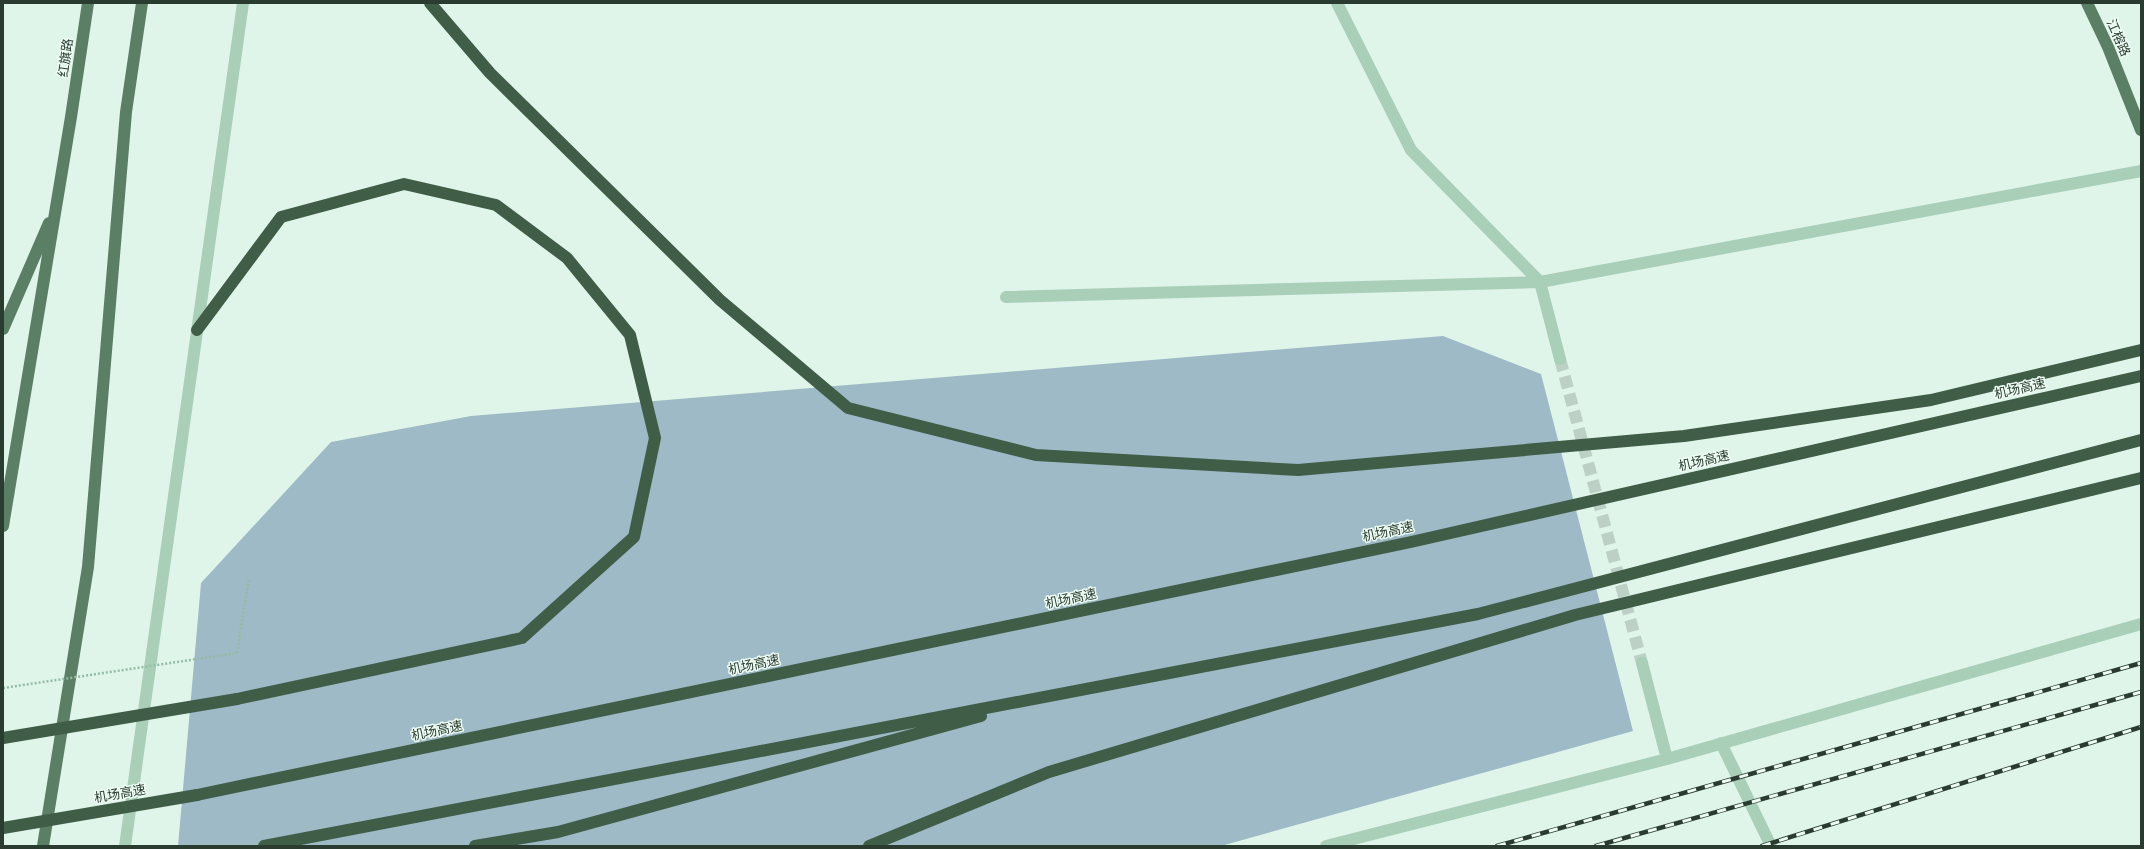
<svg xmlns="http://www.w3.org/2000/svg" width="2144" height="849" font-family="'Varela Round','Noto Sans SC',sans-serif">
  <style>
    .green { fill: #9ebac6 }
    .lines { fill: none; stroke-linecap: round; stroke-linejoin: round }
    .minor-tunnel { stroke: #bcd0c5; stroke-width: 12; stroke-dasharray: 12 6; stroke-linecap: butt }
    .path { stroke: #94bba3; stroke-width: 2.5; stroke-dasharray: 2 2; stroke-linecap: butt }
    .minor { stroke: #aacfb9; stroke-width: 12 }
    .major { stroke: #5a7f65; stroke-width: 12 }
    .highway { stroke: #405d48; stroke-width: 12 }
    .rail-casing { stroke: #2a3c2f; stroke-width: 4.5 }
    .rail { stroke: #edfcf4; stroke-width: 3; stroke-dasharray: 9; stroke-linecap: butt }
    .path-bridge { stroke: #94bba3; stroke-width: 2.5; stroke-dasharray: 2 2; stroke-linecap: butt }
    .highway-bridge { stroke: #405d48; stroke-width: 12 }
    .labels { text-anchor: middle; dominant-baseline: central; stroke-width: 3; stroke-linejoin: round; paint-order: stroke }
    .street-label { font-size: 13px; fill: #2a3c2f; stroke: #edfcf4 }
  </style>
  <rect width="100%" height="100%" fill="#e0f5ea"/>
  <path class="green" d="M1443,336l98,38 92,357 -412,115h-1043l23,-263 130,-141 140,-26z"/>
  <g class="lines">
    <path class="minor-tunnel" d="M1560,359l82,304"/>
    <path class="path" d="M237,653l12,-75"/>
    <path class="minor" d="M1337,3l74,147 129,132 20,77
      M1006,297l534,-15 601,-111
      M1642,663l25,96
      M1721,743l50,103
      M125,846l118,-843
      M1326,846l341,-87 474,-135"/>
    <path class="major" d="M2087,3l21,44 33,83
      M3,329l46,-106
      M3,526l68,-409 17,-114
      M43,846l45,-279 38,-455 16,-109"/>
    <path class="highway" d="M430,3l60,70 230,227 128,108 188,47 262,15 386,-34 247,-36 210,-50
      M197,330l84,-113 123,-33 92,21 71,53 63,77 25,103 -21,99 -112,101 -285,61
      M197,795l1214,-253 730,-166
      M264,846l1214,-232 663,-174
      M475,846l83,-14 423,-116
      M869,846l180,-74 526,-157 566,-137"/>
    <defs>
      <path id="rail" d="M1497,846l644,-183
        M1596,846l545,-154
        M1762,846l379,-119"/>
    </defs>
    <use href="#rail" class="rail-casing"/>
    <use href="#rail" class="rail"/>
    <path class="path-bridge" d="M3,688l234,-35"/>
    <path class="highway-bridge" d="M3,738l234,-39
      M3,828l194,-33"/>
  </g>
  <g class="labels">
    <g class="street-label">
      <text transform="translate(2118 38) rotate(66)">江榕路</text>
      <text transform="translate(66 58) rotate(-82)">红旗路</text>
      <text transform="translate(2020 389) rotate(-13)">机场高速</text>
      <text transform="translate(1704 461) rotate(-13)">机场高速</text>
      <text transform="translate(1388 532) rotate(-12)">机场高速</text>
      <text transform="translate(1071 599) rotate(-12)">机场高速</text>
      <text transform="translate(754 665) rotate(-12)">机场高速</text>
      <text transform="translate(437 731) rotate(-12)">机场高速</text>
      <text transform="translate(120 794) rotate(-10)">机场高速</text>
    </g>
  </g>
  <rect width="2144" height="849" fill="none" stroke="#2a3c2f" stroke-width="8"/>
</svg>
